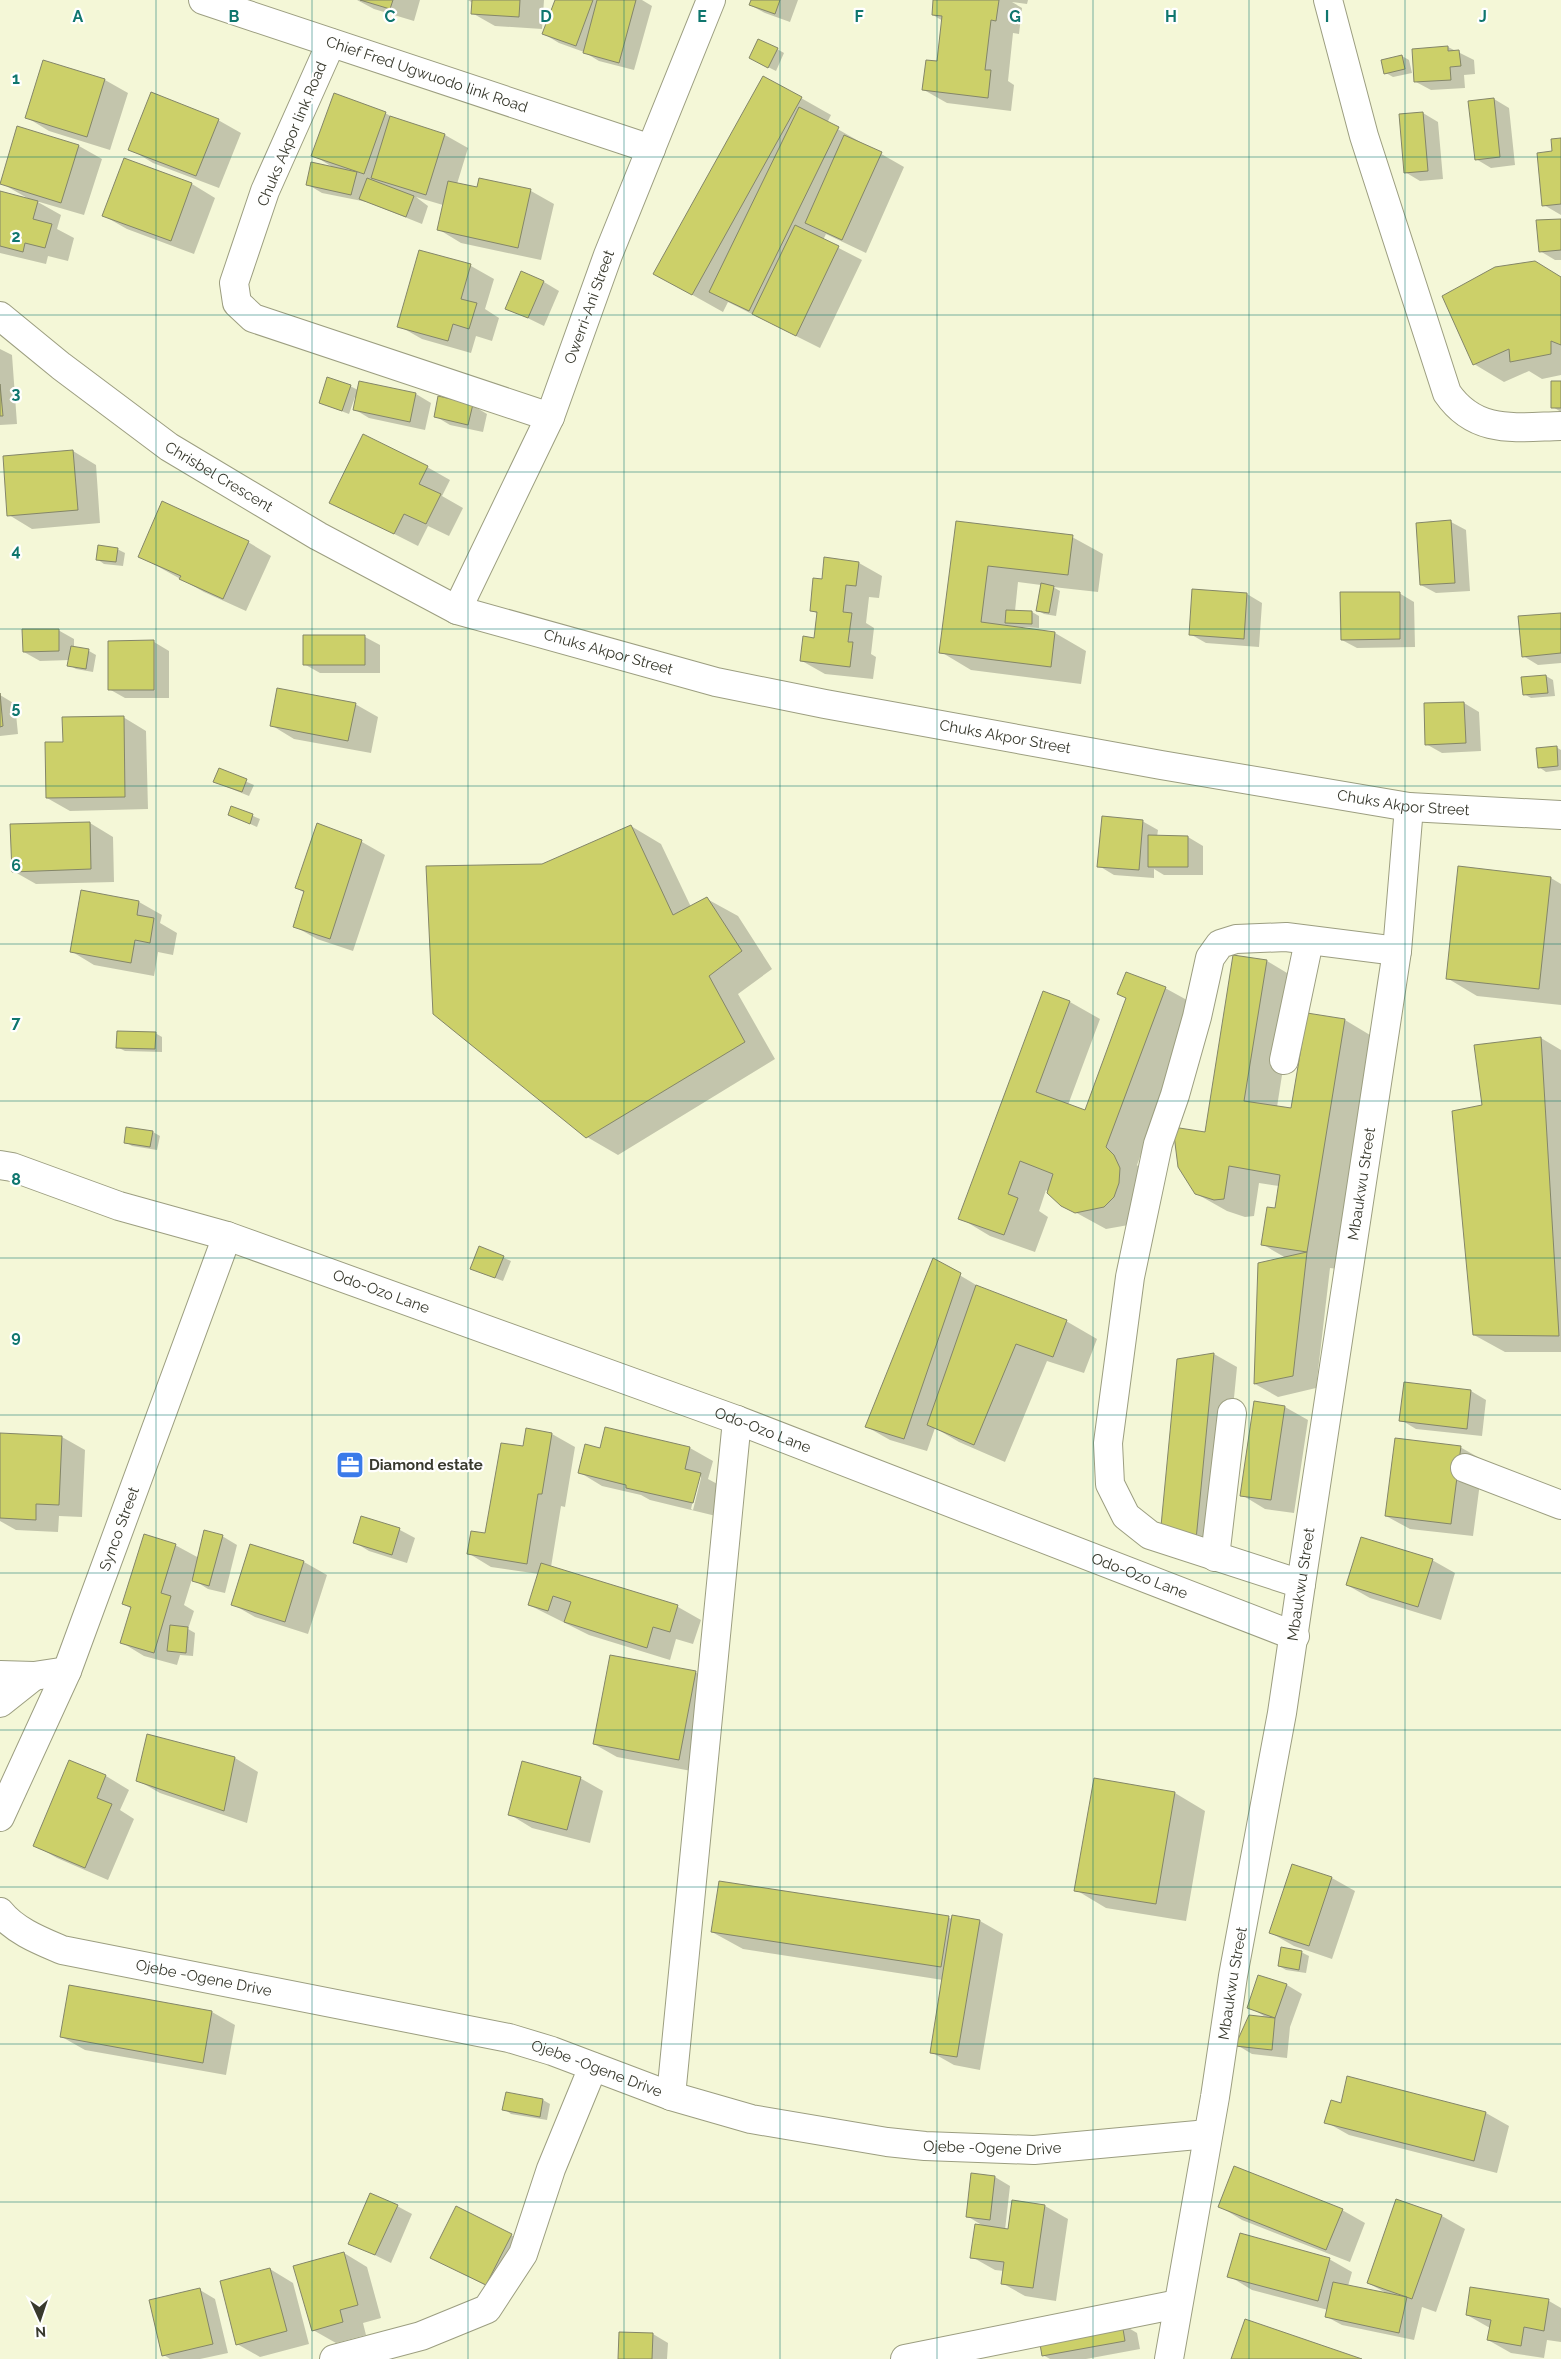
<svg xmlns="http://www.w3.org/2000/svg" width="1561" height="2359" font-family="Raleway,sans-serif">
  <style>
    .shadow { fill: #0003; fill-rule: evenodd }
    .building { fill: #ccd069; stroke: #848669 }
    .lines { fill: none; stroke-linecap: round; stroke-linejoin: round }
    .street-casing { stroke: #9c9e80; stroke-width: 30 }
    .street { stroke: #fff; stroke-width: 28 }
    .grid { fill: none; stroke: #0f766e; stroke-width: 1; stroke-opacity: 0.55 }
    .labels { text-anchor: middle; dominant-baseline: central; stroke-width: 4.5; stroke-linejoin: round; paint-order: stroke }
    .street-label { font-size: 15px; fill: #38392d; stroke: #fff }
    .poi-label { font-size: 15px; font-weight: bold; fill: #38392d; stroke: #fff; text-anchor: start }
    .grid-label { font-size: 16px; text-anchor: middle; font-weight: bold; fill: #0f766e; stroke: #fff; stroke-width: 4.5; stroke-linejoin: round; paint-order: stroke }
  </style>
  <rect width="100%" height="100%" fill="#f4f7d7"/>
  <path class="shadow" d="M357,0h63l-6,21 -40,-12z
    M468,0h76l-2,29 -47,-3 -23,-13 1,-10z
    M556,0h86l10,6 -18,64 -35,-9 -15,-9 -25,-9 -15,-9z
    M752,0h46l-8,22 -25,-9 -15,-8z
    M935,0h93l-1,4 -15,-2 10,6 -3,26 -6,-1 -5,48 6,4 -3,26 -64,-8 -23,-13 14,-27 5,-42 -10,-6z
    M1448,47l26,13 1,14 -11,1 1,13 -34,2 -15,-8z
    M777,49l7,4 -8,18 -18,-9z
    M1402,56l7,4 3,13 -19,4 -7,-4z
    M105,80l23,13 -18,57 -61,-19 -23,-14z
    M801,98l30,17 -4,8 77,44 -38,86 -40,-19 -3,6 39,20 -42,88 -92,-46 -5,10 -68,-38z
    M1494,99l15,9 6,57 -24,3 -15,-9z
    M385,113l13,7 47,15 23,13 -11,36 21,5 2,-9 51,11 23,13 -13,56 -80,-17 -23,-14 5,-24 -27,-8 12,9 -6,18 -55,-22 -45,-9 -15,-9 27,-16 -21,-13z
    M1423,113l15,9 5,57 -23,2 -15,-9z
    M218,120l23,13 -22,55 -66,-25 -23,-14z
    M1561,139v76l-17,-10z
    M79,146l23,13 -18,56 -48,-14 25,14 -4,14 17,9 -6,23 -20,-5 -2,8 -46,-11v-60l29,6 -28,-16z
    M125,159l67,25 23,14 -21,56 -67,-25 -23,-13z
    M1561,220v40h-6l-15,-9z
    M420,251l51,15 23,13 -9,30 14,9 -7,23 -16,-5 -5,17 -49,-14 -23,-13z
    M1561,277v98l-19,4 -13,-8 -25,11 -30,-18z
    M544,282l15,9 -15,35 -37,-18z
    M0,349l12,6 5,69 -17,1z
    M1561,382v30l-8,-5z
    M350,386l8,4 58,4 15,9 -6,27 -56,-12 -15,-9 3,-11 -2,-1 -6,17 -29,-11z
    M472,405l15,9 -4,18 -33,-7 -15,-9z
    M73,451l23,14 4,58 -68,6 -23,-14z
    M427,467l23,13 -8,16 21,12 -14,28 -21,-10 -10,20 -87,-44z
    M957,522l115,15 31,17 -5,38 -45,-5 7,4 -4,25 -12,-2 -7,-4 4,-25 -23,-3 -3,29 17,1 7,4v12l-16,-1v2l32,4 31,18 -5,33 -110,-14 -30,-18z
    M1451,522l15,8 4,61 -34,2 -15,-8z
    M248,542l23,14 -25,55 -42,-19 -65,-36z
    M117,549l8,4 -2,13 -19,-2 -7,-5z
    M859,563l23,13 -3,22 -10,-1 -3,26 8,5 -3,26 5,3 -3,22 -48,-5 -23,-13 14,-22 2,-25 -7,-4 12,-30z
    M1194,590l53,4 15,9 -3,44 -53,-4 -16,-9z
    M1399,593l15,9 1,45 -58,1 -15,-8z
    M1561,614v49l-23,2 -15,-9z
    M58,630l16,9v9l15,3 7,4 -3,17 -17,-3 -7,-4 1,-5 -30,1 -16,-9z
    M304,636l61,1 15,8v28h-60l-16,-9z
    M154,642l15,9v47h-44l-16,-9z
    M1546,676l7,4 2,16 -24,2 -7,-4 -1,-16z
    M0,695l15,9 3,30 -18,2z
    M1464,703l15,9 2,39 -39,2 -16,-9 -1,-40z
    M355,704l23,13 -7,36 -77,-14 -23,-14z
    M123,717l23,14 2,78 -78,2 -23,-13 17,-54z
    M1556,747l5,3v20l-15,2 -7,-5z
    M219,770l35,15 -5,11 -27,-11z
    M232,807l28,12 -3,8 -28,-12z
    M1142,821l16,9 -1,7h31l15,9v29h-39l-10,-6v9l-40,-3 -15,-9z
    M90,823l23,14 1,45 -78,2 -23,-13z
    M317,824l45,18 23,13 -32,96 -36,-12 -23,-13 11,-33 -9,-5z
    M631,826l30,18 30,63 16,-8 31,17 34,53 -34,25 37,65 -157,96 -31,-18 -45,-271z
    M1551,878l10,6v121l-84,-9 -30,-18z
    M82,891l57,11 23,13 -2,8 17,10 -4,22 -15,-3 -4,24 -60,-11 -23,-14z
    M1267,961l30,18 -20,128 15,2 53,-89 30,18 -37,231 -8,-1 -14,120 -38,9 -23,-13 4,-120 27,-6 -24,-14 14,-35 3,-23 -20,-3 -5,33 -9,1 -18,-6 -32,-18 11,-59z
    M1165,988l31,17 -59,160 8,9 -11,50 -28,5 -44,-24 -16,-15 -7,21 9,6 -13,35 -45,-16 -30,-18 110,-216 30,17 -32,86 18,6z
    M155,1033l7,4v15l-37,-1 -8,-4z
    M1541,1038l20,12v302h-56l-31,-17 9,-229 -8,-60z
    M153,1132l7,4 -3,14 -25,-4 -7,-4z
    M479,1248l32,13 -8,20 -24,-9z
    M934,1260l49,29 83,32 31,18 -13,34 -37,-12 -42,101 -46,-20 -24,-14 -8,23 -37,-11 -23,-13z
    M1214,1354l23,13 -18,185 -56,-27z
    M1471,1391l15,9 -4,36 -66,-7 -15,-9z
    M1285,1407l23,13 -14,93 -29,-4 -23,-14z
    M527,1430l25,4 23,13 -10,60 -4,-1 -10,61 127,40 23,13 -8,24 -17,-5 -6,21 -81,-25 -60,-30 10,-31 -48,-7 -23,-14 18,-18 38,-87z
    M0,1434l62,3 23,13 -3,67 -23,-1 -1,16 -42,-2 -16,-9z
    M1460,1447l23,13 -10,76 -63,-7 -24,-13z
    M690,1448l23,13 -5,18 15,8 -7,29 -66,-16 -9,-5 -39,-9 -23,-14 22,-23zM700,1471l1,7 -8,32 -2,-1z
    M362,1518l38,12 15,8 -8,25 -38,-12 -15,-9z
    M222,1536l15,9 -12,48 -17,-4 -16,-10 -8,26 10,6 -6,18 7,4 -2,23 -13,-1 -3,10 -33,-9 -23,-14 11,-33 -9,-5 52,-59 24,13z
    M251,1545l53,17 23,13 -19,59 -53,-17 -23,-13z
    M1432,1560l23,13 -14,47 -71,-22 -23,-13z
    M695,1672l23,13 -16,88 -85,-16 -23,-13z
    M235,1758l23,14 -11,51 -87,-30 -23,-13z
    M69,1761l37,15 23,14 -9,20 14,9 -26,61 -51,-22 -23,-13z
    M580,1778l23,13 -13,52 -58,-15 -23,-14z
    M1175,1793l30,18 -19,110 -80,-13 -30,-18z
    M1293,1865l39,13 23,13 -23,68 -38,-13 -23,-13z
    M948,1917l5,3 27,1 23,13 -23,136 -26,-5 -23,-13 12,-72 -200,-31 -31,-17z
    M1301,1952l8,4 -3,17 -20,-3 -7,-4z
    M1258,1976l29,9 15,9 -12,33 -3,31 -35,-4 -15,-9 32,-26 -20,-12z
    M212,2012l23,13 -9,50 -141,-25 -23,-13z
    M543,2100l7,4 -3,16 -36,-6 -7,-5z
    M1341,2104l145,9 23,13 -12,47 -148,-38 -23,-13z
    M995,2177l15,9 -5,44h4l36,-24 23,13 -12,82 -31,-5 -23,-13 2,-12 -9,-1 -23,-13 13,-30 -18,-11z
    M1397,2200l45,16 23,13 -29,83 -14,-5 -8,33 -72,-15 -15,-8 1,-7 -76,-20 -23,-14 100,-17 23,13 -4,14 40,8 -20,-11z
    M397,2206l15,8 -21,49 -41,-20z
    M1219,2206l123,4 23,13 -15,39 -108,-42z
    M511,2235l23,13 -25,50 -77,-41z
    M344,2253l23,14 14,51 -18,5 3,12 -30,8 -23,-13z
    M270,2269l23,14 16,61 -49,13 -23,-13z
    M1471,2288l78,13 12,7v34l-14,-2 -3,18 -33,-5 -23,-13 2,-12 -23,-13z
    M200,2290l15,9 13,54 -28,6h-30l-6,-4z
    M1122,2324l15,9 3,16 -54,10h-36l-7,-4z
    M653,2334l15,9 -1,16h-48z"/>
  <path class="building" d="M360,0h33l-3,9z
    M472,0h48l-1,17 -48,-3z
    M555,0h38l-17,46 -34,-12z
    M597,0h39l-17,63 -36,-10z
    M751,0h29l-5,14 -26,-9z
    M933,0h66l-3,21 -5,-1 -6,50h6l-3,28 -66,-8 4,-30 11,1 5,-45 -10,-1z
    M758,39l20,9 -10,20 -19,-10z
    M1448,46v5l11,-1 2,16 -11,1 1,13 -37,2 -2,-33z
    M1402,55l3,14 -21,5 -3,-14z
    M43,60l62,19 -18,58 -62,-19z
    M763,76l39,21 -110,198 -39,-21z
    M151,92l68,27 -23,57 -68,-26z
    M334,93l52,19 -22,62 -53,-18z
    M1494,98l6,59 -25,3 -7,-59z
    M799,107l40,20 -90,184 -40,-19z
    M1423,112l5,59 -24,2 -5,-59z
    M390,116l55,18 -19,61 -55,-17z
    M17,126l62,19 -18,58 -61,-19z
    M844,135l38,17 -40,88 -37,-17z
    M1561,138v66l-19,2 -5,-53 15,-2 -1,-12z
    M124,158l68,25 -21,58 -69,-25z
    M311,162l46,10 -6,23 -45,-10z
    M367,178l47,18 -8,21 -47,-18z
    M479,178l52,11 -13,59 -81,-18 11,-49 29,6z
    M0,191l38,10 -5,18 19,5 -7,24 -20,-5 -2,9 -23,-6z
    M1561,219v31l-22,2 -3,-32z
    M795,225l44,21 -43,90 -44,-22z
    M419,250l52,14 -10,35 16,4 -8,26 -16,-5 -5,17 -51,-14z
    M1535,261l26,16v68l-10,-4v13l-41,8 -1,-13 -36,16 -31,-69 53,-29z
    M521,271l23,10 -16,37 -23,-9z
    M327,377l24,8 -9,26 -23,-8z
    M359,381l57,12 -6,29 -57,-12z
    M1551,381h10v27h-10z
    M0,384l3,32h-3z
    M438,396l35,8 -5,21 -34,-8z
    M363,434l65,32 -9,18 22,10 -15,30 -22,-10 -10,20 -65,-31z
    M73,450l5,60 -71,6 -4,-60z
    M162,501l87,40 -26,58 -44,-20 2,-3 -43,-19z
    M1451,520l4,63 -35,2 -4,-62z
    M956,521l117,14 -5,40 -80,-9 -7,56 74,10 -4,35 -112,-14z
    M98,545l20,3 -2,14 -20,-2z
    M824,557l35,5 -3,24 -10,-1 -3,27 9,1 -4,29h5l-3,25 -50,-6 3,-25 11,2 3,-26 -7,-1 3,-33 9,1z
    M1041,583l13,3 -5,27 -13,-2z
    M1192,589l55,4 -3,46 -55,-4z
    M1340,592h60v47l-59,1z
    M1006,610l26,1v13l-27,-1z
    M1561,613v40l-39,4 -4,-41z
    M22,629h37v22l-36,1z
    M303,635h62v30h-62z
    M154,640v50h-46v-49z
    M71,646l18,3 -3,20 -19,-3z
    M1546,675l2,18 -25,2 -2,-18z
    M277,688l79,15 -8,38 -78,-15z
    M0,693l3,33 -3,1z
    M1464,702l2,41 -41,2 -1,-42z
    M124,716l1,81 -79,1 -1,-56h18l-1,-25z
    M1557,746l1,20 -20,2 -2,-20z
    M219,768l28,11 -5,13 -29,-10z
    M231,806l22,8 -3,10 -22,-9z
    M1102,816l41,4 -4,50 -42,-3z
    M90,822l1,47 -79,3 -2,-48z
    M317,823l45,17 -32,99 -37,-12 11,-36 -9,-3z
    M631,825l42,90 34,-18 35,54 -33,25 36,66 -159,96 -153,-124 -7,-148 116,-2z
    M1148,835l40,1v31h-40z
    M1458,866l93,11 -12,112 -93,-10z
    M81,890l58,11 -2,14 17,3 -4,25 -15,-3 -4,23 -61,-11z
    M1233,955l34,5 -23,141 47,7 16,-95 38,6 -38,233 -46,-7 6,-38 8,1 5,-33 -51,-9 -5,33 -10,1 -19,-6 -17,-27 -5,-40 32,5z
    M1126,972l40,15 -60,160 8,8 6,13 -1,15 -5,14 -10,10 -29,6 -14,-7 -14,-13 6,-19 -33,-13 -12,33 10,4 -14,37 -46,-16 85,-228 27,10 -34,91 49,18 41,-112 -9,-4z
    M117,1031l39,1 -1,17 -39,-1z
    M1541,1037l18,299 -86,-1 -21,-224 30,-6 -8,-60z
    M126,1127l27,4 -3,16 -26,-4z
    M479,1246l25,10 -9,22 -25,-9z
    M1307,1252l-14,124 -39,8 4,-121z
    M933,1258l28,15 -57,166 -39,-12z
    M976,1285l91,35 -14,37 -37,-13 -42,101 -47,-20z
    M1214,1353l-18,187 -35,-14 16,-167z
    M1404,1382l67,8 -4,39 -68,-8z
    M1254,1401l31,5 -14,94 -31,-4z
    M605,1427l85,20 -5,22 16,4 -8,30 -67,-15v-3l-48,-12 7,-29 15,4z
    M526,1428l26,5 -10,61h-4l-11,70 -60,-10 4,-23 14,2 16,-90 22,3z
    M0,1433l62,3 -3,69 -23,-1v16l-36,-2z
    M1395,1438l66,8 -10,78 -66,-8z
    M361,1516l39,12 -8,27 -39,-12z
    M204,1530l19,5 -14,51 -17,-5z
    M144,1534l32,10 -15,49 10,3 -17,57 -34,-10 11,-36 -9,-3z
    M1361,1537l72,22 -15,48 -72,-22z
    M250,1544l54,17 -19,61 -54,-17z
    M541,1563l137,42 -8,27 -17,-5 -6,21 -83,-26 7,-20 -18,-6 -5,15 -20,-6z
    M170,1625l18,2 -2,26 -19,-2z
    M610,1655l86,16 -17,89 -86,-16z
    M147,1734l88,23 -11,54 -88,-30z
    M69,1760l37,15 -9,23 15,6 -27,64 -52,-22z
    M522,1761l59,16 -14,53 -59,-15z
    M1094,1778l81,14 -19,112 -82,-13z
    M1292,1864l40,13 -23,69 -40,-13z
    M719,1881l230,35 -8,51 -230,-35z
    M952,1915l28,5 -23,137 -27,-4z
    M1281,1947l21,4 -3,19 -21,-4z
    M1258,1975l29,9 -12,34 -28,-10z
    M69,1985l143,26 -9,52 -143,-26z
    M1249,2015l26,3 -3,32 -37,-4z
    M1347,2076l139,36 -12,49 -150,-38 7,-23 10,3z
    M506,2092l37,7 -3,18 -38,-7z
    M1234,2166l109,43 -17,41 -108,-43z
    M971,2173l24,3 -5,44 -24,-3z
    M370,2193l28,12 -23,50 -27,-11z
    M1396,2199l46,16 -30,84 -45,-16z
    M1012,2200l33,5 -12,83 -32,-4 3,-22 -34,-4 5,-34 33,5z
    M456,2206l56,28 -26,51 -56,-27z
    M1240,2233l90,25 -12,43 -91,-24z
    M344,2252l14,53 -18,5 3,12 -31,9 -19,-65z
    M270,2268l17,63 -51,14 -16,-64z
    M1333,2282l74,15 -8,36 -74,-16z
    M1470,2287l79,12 -5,32 -20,-4 -3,19 -34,-6 4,-20 -25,-5z
    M200,2288l13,56 -51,12 -13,-56z
    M1245,2319l117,40h-131z
    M1122,2323l3,18 -83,15 -3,-18z
    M619,2332l34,1 -1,26h-34z"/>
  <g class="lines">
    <defs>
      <g id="street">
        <path id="s1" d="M203,0l448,149"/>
        <path d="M1328,0l36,136 83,257c29,42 69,34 114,33"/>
        <path d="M331,43l-66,148 -31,92 3,20 16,15 297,99"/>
        <path id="s2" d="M0,316l61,50 108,81 149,89 139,74 259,72 109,22 336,61 248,42 152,8"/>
        <path id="s3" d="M457,610l93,-193 58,-162 103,-255"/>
        <path d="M1284,1060l25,-119"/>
        <path id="s4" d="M0,1165l12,2 107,39 108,30 510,184 558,216"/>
        <path d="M1465,1468l96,37"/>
        <path d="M1215,1557l17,-144"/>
        <path d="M1301,1584l-151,-49 -24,-19 -16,-32 -2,-41 22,-166 28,-133 17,-49 22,-78 13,-59 10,-14 16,-5 50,-2 111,14"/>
        <path d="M0,1675l34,1 33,-5"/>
        <path d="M0,1703l34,-27"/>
        <path id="s5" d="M0,1817l67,-146 160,-435"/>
        <path id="s6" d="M0,1912c15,19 41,29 62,38l447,88 43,13 119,45 80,23 136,23 38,4 109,4 174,-16"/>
        <path d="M671,2096l66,-676"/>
        <path d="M334,2359l87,-23 66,-27 36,-55 28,-85 42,-102"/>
        <path d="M905,2359l273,-55"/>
        <path id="s7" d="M1169,2359l46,-262 18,-121 49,-263 19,-129 96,-633 12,-144"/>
      </g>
    </defs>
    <use href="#street" class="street-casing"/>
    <use href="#street" class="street"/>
  </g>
  <path class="grid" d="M156,0v2359M312,0v2359M468,0v2359M624,0v2359M780,0v2359M937,0v2359M1093,0v2359M1249,0v2359M1405,0v2359M0,157h1561M0,315h1561M0,472h1561M0,629h1561M0,786h1561M0,944h1561M0,1101h1561M0,1258h1561M0,1415h1561M0,1573h1561M0,1730h1561M0,1887h1561M0,2044h1561M0,2202h1561"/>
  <defs>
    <symbol id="office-square" viewBox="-11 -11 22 22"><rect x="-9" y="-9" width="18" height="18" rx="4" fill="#3a7ae9" stroke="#fff"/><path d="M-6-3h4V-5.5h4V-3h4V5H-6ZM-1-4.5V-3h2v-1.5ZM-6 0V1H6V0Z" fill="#fff"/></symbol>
  </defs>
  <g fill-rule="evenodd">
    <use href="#office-square" x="334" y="1449" width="32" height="32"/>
  </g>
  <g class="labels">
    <g class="street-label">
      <text stroke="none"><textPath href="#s1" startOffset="236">Chief Fred Ugwuodo link Road</textPath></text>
      <text transform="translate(292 134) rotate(-67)">Chuks Akpor link Road</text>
      <text stroke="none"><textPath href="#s3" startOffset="331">Owerri-Ani Street</textPath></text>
      <text stroke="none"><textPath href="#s2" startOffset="272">Chrisbel Crescent</textPath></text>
      <text stroke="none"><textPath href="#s2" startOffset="702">Chuks Akpor Street</textPath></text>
      <text stroke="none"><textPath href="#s2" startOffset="1108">Chuks Akpor Street</textPath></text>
      <text stroke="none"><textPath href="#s2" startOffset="1512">Chuks Akpor Street</textPath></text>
      <text stroke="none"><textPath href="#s7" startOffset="1191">Mbaukwu Street</textPath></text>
      <text stroke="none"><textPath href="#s4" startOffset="402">Odo-Ozo Lane</textPath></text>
      <text stroke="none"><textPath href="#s4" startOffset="808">Odo-Ozo Lane</textPath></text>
      <text stroke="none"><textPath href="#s5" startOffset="312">Synco Street</textPath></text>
      <text stroke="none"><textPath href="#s4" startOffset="1212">Odo-Ozo Lane</textPath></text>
      <text stroke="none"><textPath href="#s7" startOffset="786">Mbaukwu Street</textPath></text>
      <text stroke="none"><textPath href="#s6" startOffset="218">Ojebe -Ogene Drive</textPath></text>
      <text stroke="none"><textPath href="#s7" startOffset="381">Mbaukwu Street</textPath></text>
      <text stroke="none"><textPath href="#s6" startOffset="622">Ojebe -Ogene Drive</textPath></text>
      <text stroke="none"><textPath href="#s6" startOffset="1028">Ojebe -Ogene Drive</textPath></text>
    </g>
    <g class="poi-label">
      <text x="369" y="1465">Diamond estate</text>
    </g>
  </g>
  <g class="grid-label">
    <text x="78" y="22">A</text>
    <text x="234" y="22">B</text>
    <text x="390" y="22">C</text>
    <text x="546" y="22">D</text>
    <text x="702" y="22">E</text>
    <text x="859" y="22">F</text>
    <text x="1015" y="22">G</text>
    <text x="1171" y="22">H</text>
    <text x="1327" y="22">I</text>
    <text x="1483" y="22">J</text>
    <text x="16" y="84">1</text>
    <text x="16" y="242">2</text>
    <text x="16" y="399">3</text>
    <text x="16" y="556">4</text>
    <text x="16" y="713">5</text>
    <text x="16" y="871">6</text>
    <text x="16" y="1028">7</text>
    <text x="16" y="1185">8</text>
    <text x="16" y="1342">9</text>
  </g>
  <g transform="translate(40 2319) rotate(177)" stroke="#ffffff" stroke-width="4" paint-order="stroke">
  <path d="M0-4L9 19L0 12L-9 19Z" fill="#38392d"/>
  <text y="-8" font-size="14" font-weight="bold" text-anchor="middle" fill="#38392d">N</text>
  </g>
</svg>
